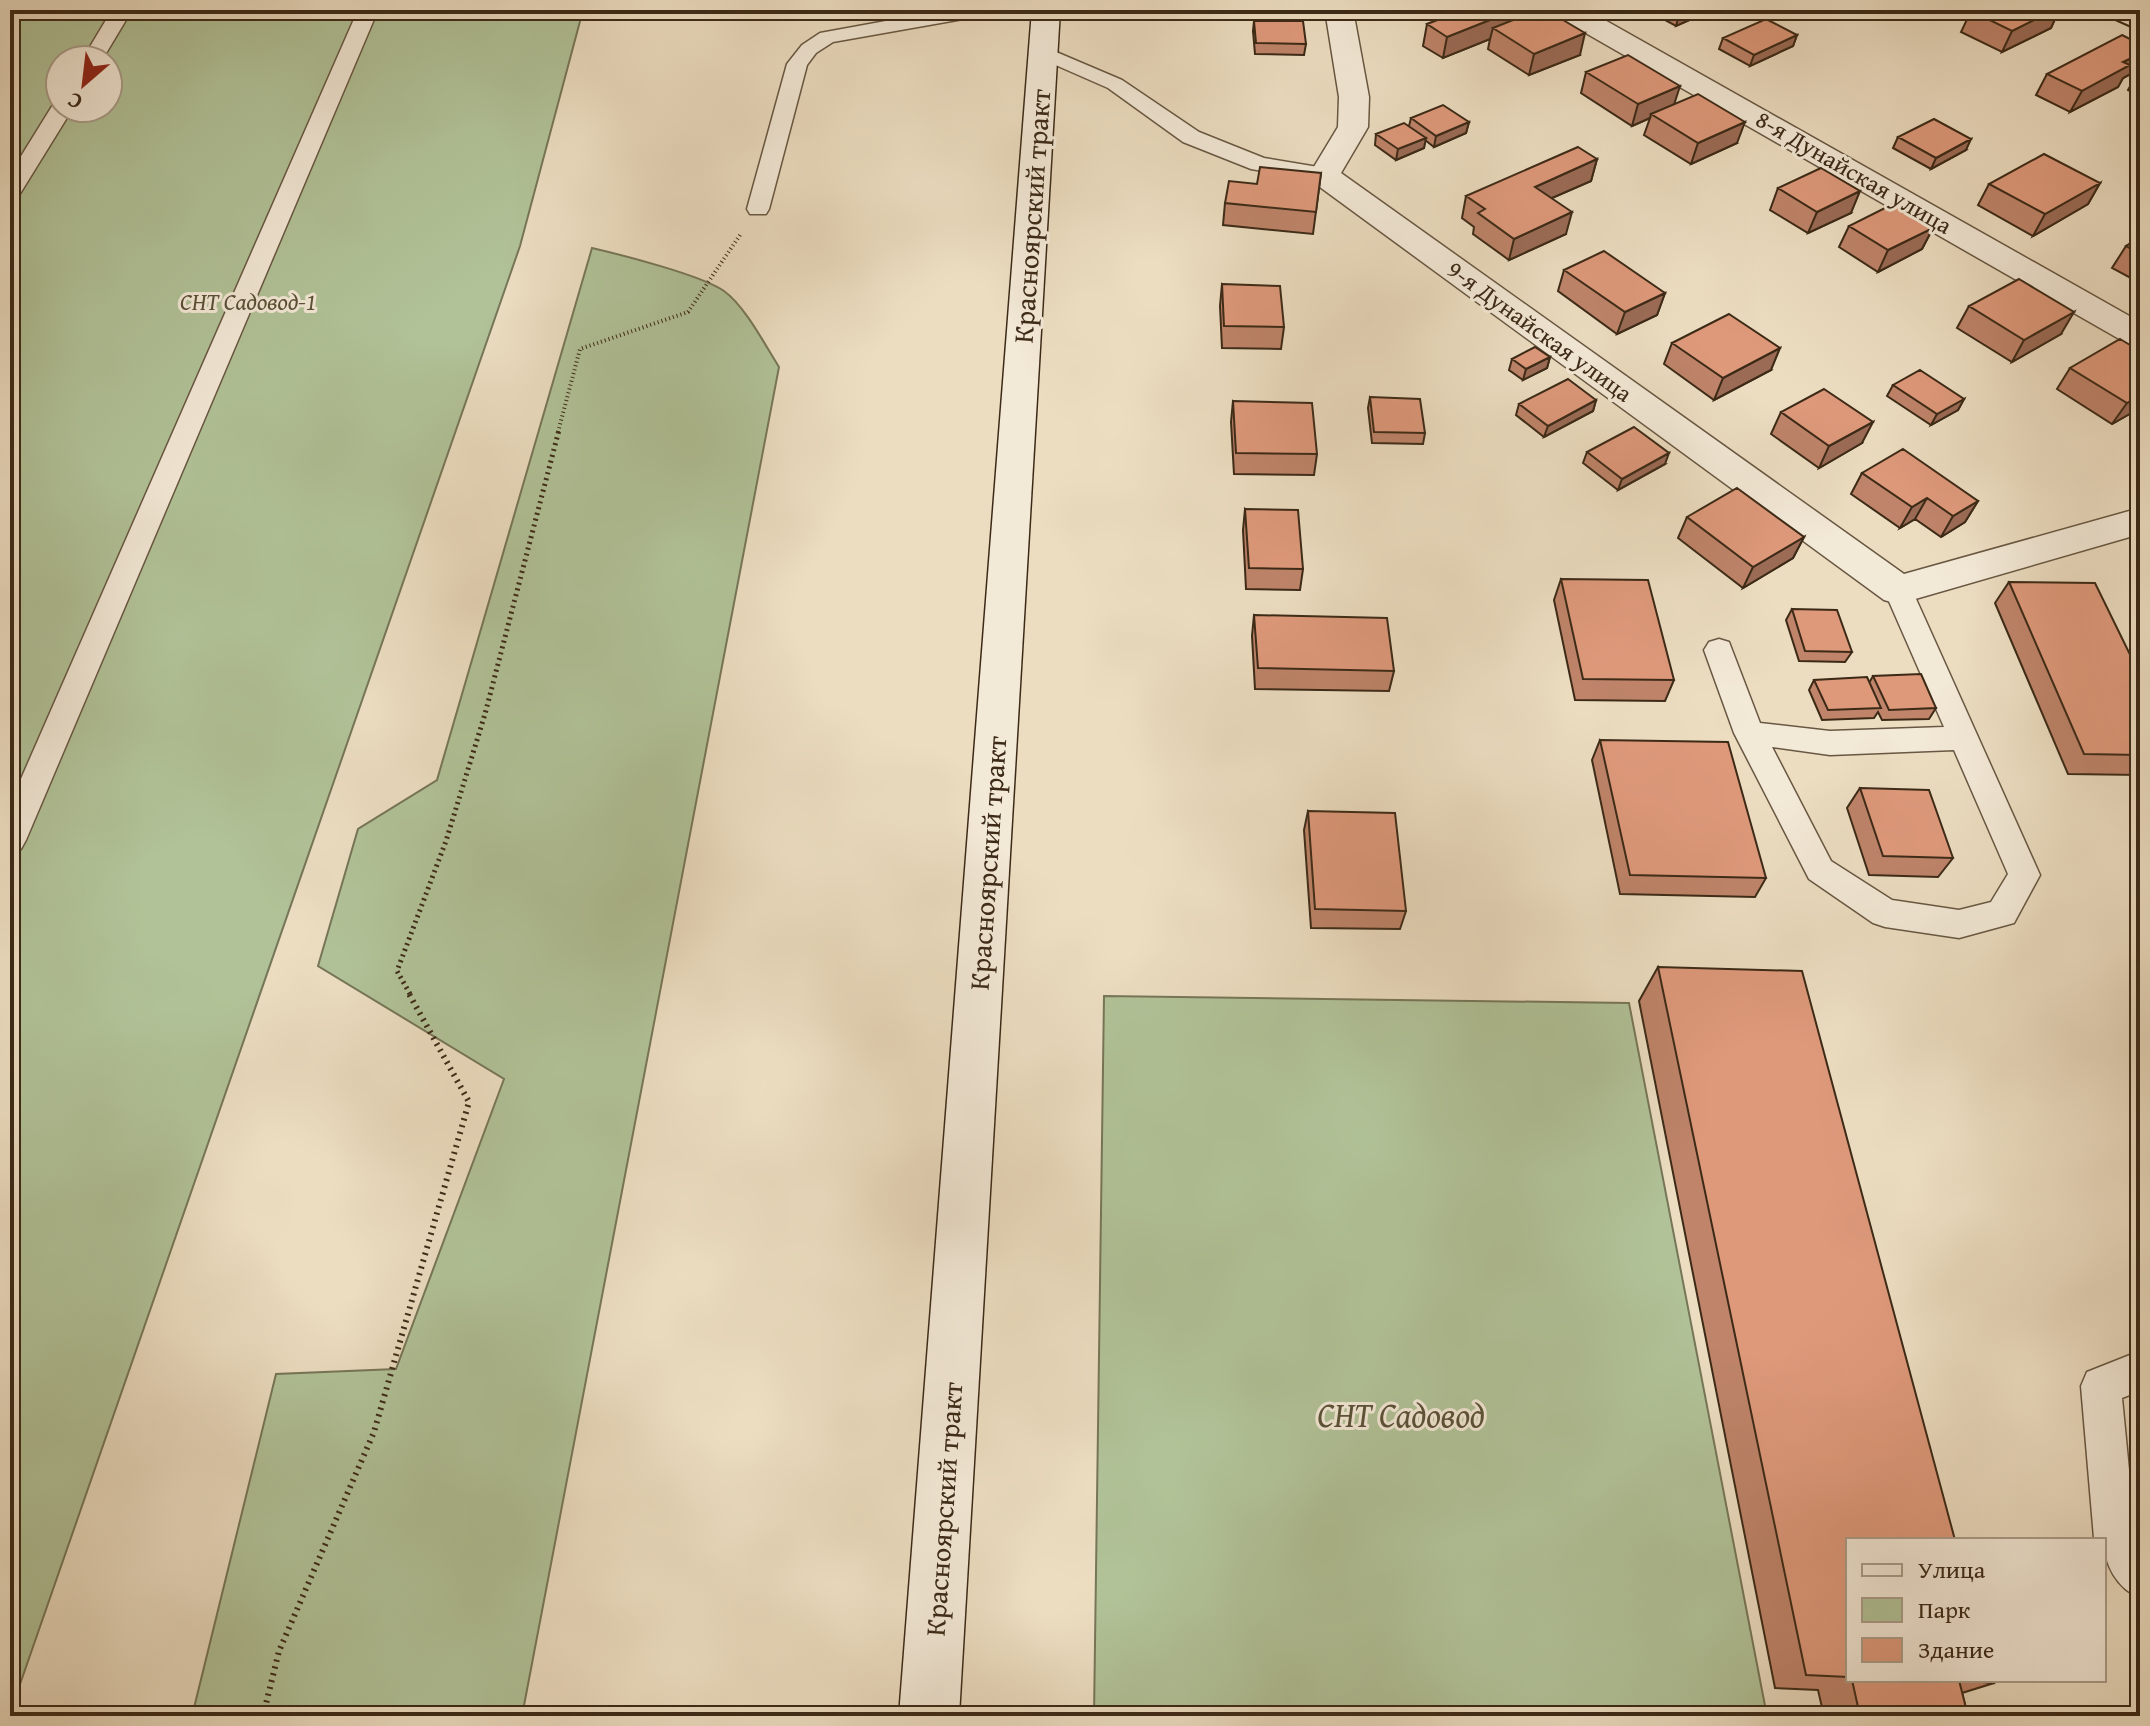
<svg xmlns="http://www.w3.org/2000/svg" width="2150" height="1726" font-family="'Gentium Book Plus',serif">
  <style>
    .green { fill: #b1c298; stroke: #767658; stroke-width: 2; fill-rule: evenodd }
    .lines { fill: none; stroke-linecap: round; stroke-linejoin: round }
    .service-casing { stroke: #685742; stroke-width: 3 }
    .minor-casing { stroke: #685742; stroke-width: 3 }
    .secondary-casing { stroke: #3c2a17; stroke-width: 3 }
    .path-far2 { stroke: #3c2a17; stroke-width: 4; stroke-dasharray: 1 3; stroke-linecap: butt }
    .path-far1 { stroke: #3c2a17; stroke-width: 5; stroke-dasharray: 2 4; stroke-linecap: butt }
    .path { stroke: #3c2a17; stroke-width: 6; stroke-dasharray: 2 5; stroke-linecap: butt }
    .service { fill: #f3e9d7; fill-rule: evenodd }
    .minor { fill: #f3e9d7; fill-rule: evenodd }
    .secondary { fill: #f3e9d7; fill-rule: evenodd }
    .tram { stroke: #3c2a17; stroke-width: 2 }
    .wall { fill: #bf846a; stroke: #3c2a17; stroke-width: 2 }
    .shaded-wall { fill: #9b6b56; stroke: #3c2a17; stroke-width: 2 }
    .building { fill: #de997b; stroke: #3c2a17; stroke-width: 2 }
    .labels { text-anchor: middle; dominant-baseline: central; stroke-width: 6; stroke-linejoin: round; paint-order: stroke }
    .far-street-label { font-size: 24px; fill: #3c2a17; stroke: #f3e9d7 }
    .far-park-label { font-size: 24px; font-style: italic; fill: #595037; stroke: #f3e9d7 }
    .street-label { font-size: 28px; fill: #3c2a17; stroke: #f3e9d7 }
    .near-park-label { font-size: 34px; font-style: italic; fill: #595037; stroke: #f3e9d7 }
  </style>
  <rect width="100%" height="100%" fill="#ecddc1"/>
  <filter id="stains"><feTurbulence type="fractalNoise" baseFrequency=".0025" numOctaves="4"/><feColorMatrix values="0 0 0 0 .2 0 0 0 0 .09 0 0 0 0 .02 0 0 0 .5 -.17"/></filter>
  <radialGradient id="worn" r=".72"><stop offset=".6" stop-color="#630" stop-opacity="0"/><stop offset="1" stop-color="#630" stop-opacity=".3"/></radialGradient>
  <path class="green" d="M10,10h573l-63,236 -510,1467zM60,60h48v48h-48z
    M592,248c30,7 109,27 132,43 21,15 41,54 55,76l-257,1349h-330l84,-342 120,-5 108,-290 -186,-113 40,-137 79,-49z
    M1104,996l525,7 138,713h-673z"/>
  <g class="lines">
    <defs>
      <path id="service" d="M112,10h20l-30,50h-20z
        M358,10h20l-352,830 -5,9 -11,4v-49z
        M946,10h44l-10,6 -147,26 -17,11 -9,12 -38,144 -3,5h-16l-3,-5 40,-145 15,-19 18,-12z
        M1042,46l80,34 77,52 65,26 60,10 11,7 -11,7 -73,-13 -68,-27 -75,-54 -73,-32 -3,-4z
        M60,102v6h13l-55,89 -8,2v-25l44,-71z
        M1898,580l10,3 4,7 128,285 -26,48 -55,15 -74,-11 -12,-4 -64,-44 -75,-146 -30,-83 5,-8 10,-3 10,3 31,81 70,8 114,-4 -60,-137 4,-7zM1772,747l58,8 124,-5 54,124 -17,28 -32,8 -67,-10 -61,-39z
        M2140,1351v40l-18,7 13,134 5,7v59c-23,-10 -36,-33 -36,-58l-10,-2 -13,-152 6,-14z"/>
      <path id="minor" d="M1325,10h28l16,87 -1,30 -27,46 563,401 236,-66v26l-242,70 -14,-4 -571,-418 -4,-7 29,-48 1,-30z
        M1552,10h35l553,312v25l-12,-3 -572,-328z"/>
      <path id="secondary" d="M1032,10h28l-101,1706h-60z"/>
    </defs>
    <use href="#service" class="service-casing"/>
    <use href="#minor" class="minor-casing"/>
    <use href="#secondary" class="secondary-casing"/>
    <path class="path-far2" d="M558,432l22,-83 108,-37 52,-77"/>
    <path class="path-far1" d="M410,994l-13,-23 49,-130 39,-127 74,-284"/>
    <path class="path" d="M263,1716l16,-65 95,-219 95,-330 -61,-110"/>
    <use href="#service" class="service"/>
    <use href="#minor" class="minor"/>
    <use href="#secondary" class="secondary"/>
    <path class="tram" d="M2093,10l47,21"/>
  </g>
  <path class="wall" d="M1426,10h108l-1,2 47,43 -51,20 -41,-26 2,-10 -47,19 -20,-12 4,-22 14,-5z
    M1651,10h61l-36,16 -26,-14z
    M1973,10h86l-8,18 -49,24 -41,-20 10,-21z
    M1254,21l52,23 -2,11 -49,-1 -2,-23z
    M1797,35l-4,11 -43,20 -31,-17 4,-11z
    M2138,70l-15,8 -5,9 -48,25 -34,-17 11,-21z
    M1586,72l88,32 63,39 -46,21 -47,-29 6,-17 -18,8 -51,-33z
    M2140,75v21l-12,-6 6,-11z
    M1411,118l58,4 -3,11 -32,14 -9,-7 -1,8 -28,12 -21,-15 1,-11 33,-8z
    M1898,137l68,13 -35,19 -38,-21z
    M1597,159l-6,22 -39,17 14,36 -57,26 -36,-26 1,-7 -12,-9 4,-22z
    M1321,173l-8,61 -90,-9 2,-22z
    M2100,183l-12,21 -55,32 -55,-31 11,-21z
    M1778,188l73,25 -43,20 -38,-23z
    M1849,226l84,2 -11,21 -44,23 -39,-25z
    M2140,238v45l-28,-15 14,-22z
    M1564,270l101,23 -8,22 -40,19 -59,-43z
    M1222,284l62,43 -3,22 -59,-1 -2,-42z
    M1969,306l92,28 -49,28 -55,-34z
    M1672,343l99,27 -57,30 -50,-36z
    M2140,351v57l-28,16 -55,-35 13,-21z
    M1550,357l-3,11 -24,12 -14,-10 3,-11z
    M1893,385l71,14 -6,11 -27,15 -44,-29z
    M1370,397l55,36 -2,11 -51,-1 -4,-35z
    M1596,400l-3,11 -49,26 -28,-22 3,-11z
    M1233,401l84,53 -3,21 -80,-1 -3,-52z
    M1781,412l81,31 -43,25 -48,-34z
    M1587,452l78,12 -47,26 -35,-27z
    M1862,473l116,28 -13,21 -24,15 -26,-18 -15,9 -49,-34z
    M1245,509l58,60 -3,21 -54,-1 -3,-59z
    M1687,517l117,20 -11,21 -50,30 -65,-50z
    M1561,579l113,101 -9,21 -90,-1 -21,-100z
    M2009,582l131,93v100l-72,-1 -73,-171z
    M1792,609l60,43 -7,10 -46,-1 -13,-41z
    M1254,615l140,56 -5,20 -134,-2 -3,-53z
    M1873,676l63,32 -7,11 -47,1 -4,-8 -4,6 -52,2 -13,-30 5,-10 55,3z
    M1600,740l166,138 -11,19 -135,-3 -28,-134z
    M1860,788l93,70 -15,19 -69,-2 -22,-67z
    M1308,811l98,100 -6,18 -89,-1 -7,-98z
    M1658,967l190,573v140h145l1,3 -32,10 6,23h-144l-6,-26 -43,-2 -136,-687z"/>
  <path class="shaded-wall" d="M1515,10h19l-3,13 -38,5 -3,11 -47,19 4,-21z
    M1691,10h21l-36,16 3,-11z
    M2054,10h5l-8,18 -49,24 10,-21z
    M1585,33l-5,22 -51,20 5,-21z
    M1797,35l-4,11 -43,20 4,-11z
    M2140,54v13l-2,3 -15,8 -5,9 -48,25 12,-21 41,-29z
    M1680,86l-7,22 -22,6 -1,4 -18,8 6,-22z
    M1469,122l-3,11 -32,14 2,-11z
    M1745,122l-8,21 -46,21 7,-21z
    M1426,138l-2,10 -28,12 2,-11z
    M1971,139l-5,11 -35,19 5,-11z
    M1597,159l-6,22 -62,27 6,-21z
    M2100,183l-12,21 -55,32 12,-22z
    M1860,191l-9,22 -43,20 9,-21z
    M1572,212l-6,22 -57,26 5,-21z
    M1933,228l-11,21 -44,23 10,-22z
    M1665,293l-8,22 -40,19 8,-22z
    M2074,312l-13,22 -49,28 12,-22z
    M1780,348l-9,22 -57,30 9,-22z
    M1550,357l-3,11 -24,12 3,-11z
    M2140,395v13l-28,16 15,-21z
    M1964,399l-6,11 -27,15 6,-11z
    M1596,400l-3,11 -49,26 4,-11z
    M1873,422l-11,21 -43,25 10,-22z
    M1669,453l-4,11 -47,26 4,-11z
    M1927,498l-12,21 -15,9 12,-21z
    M1978,501l-13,21 -24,15 12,-21z
    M1804,537l-11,21 -50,30 10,-21z"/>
  <path class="building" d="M1464,10h51l-68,27 -20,-13z
    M1538,10h8l39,23 -51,21 -41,-26z
    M1669,10h22l-12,5z
    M1973,10h81l-42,21 -41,-20z
    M1766,19l31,16 -43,20 -31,-17z
    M1254,21h49l3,23 -50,-1z
    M2122,35l18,9v10l-17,8 7,3 -48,26 -35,-17z
    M1628,55l52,31 -42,18 -52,-32z
    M2140,75v7l-6,-3z
    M1698,94l47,28 -47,21 -47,-29z
    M1443,105l26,17 -33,14 -25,-18z
    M1934,119l37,20 -35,19 -38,-21z
    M1404,123l22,15 -28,11 -22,-15z
    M1578,147l19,12 -62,28 37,25 -58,27 -36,-26 7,-4 -19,-13z
    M2044,154l56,29 -55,31 -56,-30z
    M1260,167l61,6 -5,39 -91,-9 4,-22 28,3z
    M1821,168l39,23 -43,21 -39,-24z
    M1893,204l40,24 -45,22 -39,-24z
    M2140,238v16l-14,-8z
    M1604,251l61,42 -40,19 -61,-42z
    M2019,279l55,33 -50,28 -55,-34z
    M1222,284l58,2 4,41 -60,-1z
    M1729,314l51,34 -57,30 -51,-35z
    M2120,339l20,12v44l-13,8 -57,-35z
    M1535,347l15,10 -24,12 -14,-10z
    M1920,370l44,29 -27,15 -44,-29z
    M1568,379l28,21 -48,26 -29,-22z
    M1824,389l49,33 -44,24 -48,-34z
    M1370,397l50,2 5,34 -51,-1z
    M1233,401l79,2 5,51 -81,-1z
    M1634,427l35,26 -47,26 -35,-27z
    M1903,449l75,52 -25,15 -26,-18 -15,9 -50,-34z
    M1737,488l67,49 -51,30 -66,-50z
    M1245,509l53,1 5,59 -54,-1z
    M1561,579l87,1 26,100 -91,-1z
    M2009,582l86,1 45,92v80l-56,-1z
    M1792,609l45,1 15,42 -47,-1z
    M1254,615l133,3 7,53 -136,-3z
    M1921,674l15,34 -47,2 -16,-34z
    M1867,677l14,31 -53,2 -14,-30z
    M1600,740l128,2 38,136 -136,-3z
    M1860,788l69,2 24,68 -70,-2z
    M1308,811l87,2 11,98 -91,-2z
    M1658,967l144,4 153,569h-107v137l-42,-2z
    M1852,1680h141l1,3 -35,-3 9,36h-108z"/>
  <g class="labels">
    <g class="far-street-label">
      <text transform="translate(1854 172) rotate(30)">8-я Дунайская улица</text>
      <text transform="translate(1540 331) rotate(36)">9-я Дунайская улица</text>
    </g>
    <g class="far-park-label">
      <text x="248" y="301">СНТ Садовод-1</text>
    </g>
    <g class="street-label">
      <text transform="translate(1031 216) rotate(-86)">Красноярский тракт</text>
      <text transform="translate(987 863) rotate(-86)">Красноярский тракт</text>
      <text transform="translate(943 1509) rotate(-86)">Красноярский тракт</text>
    </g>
    <g class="near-park-label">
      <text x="1401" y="1414">СНТ Садовод</text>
    </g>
  </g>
  <rect width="2150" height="1726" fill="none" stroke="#ecddc1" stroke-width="40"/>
  <rect x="12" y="12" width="2126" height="1702" fill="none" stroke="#3c2a17" stroke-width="4"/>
  <rect x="20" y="20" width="2110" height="1686" fill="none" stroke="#3c2a17" stroke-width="2"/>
  <rect x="1846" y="1538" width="260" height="144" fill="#f3e9d7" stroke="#aa9d8a" stroke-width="2"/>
  <rect x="1862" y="1564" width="40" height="12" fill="#f3e9d7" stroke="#aa9d8a" stroke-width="2"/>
  <text x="1918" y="1578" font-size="24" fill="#3c2a17">Улица</text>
  <rect x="1862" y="1598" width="40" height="24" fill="#b1c298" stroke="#aa9d8a" stroke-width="2"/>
  <text x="1918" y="1618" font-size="24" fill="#3c2a17">Парк</text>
  <rect x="1862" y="1638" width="40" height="24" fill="#de997b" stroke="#aa9d8a" stroke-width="2"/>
  <text x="1918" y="1658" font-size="24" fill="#3c2a17">Здание</text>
  <g transform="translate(84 84) rotate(208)"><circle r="38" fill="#f3e9d7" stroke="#aa9d8a" stroke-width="2"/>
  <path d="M0-6L14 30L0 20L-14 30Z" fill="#8f2418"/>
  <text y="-12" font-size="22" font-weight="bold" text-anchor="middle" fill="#3c2a17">С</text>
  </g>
  <rect width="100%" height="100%" filter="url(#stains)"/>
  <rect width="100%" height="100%" fill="url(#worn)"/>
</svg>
